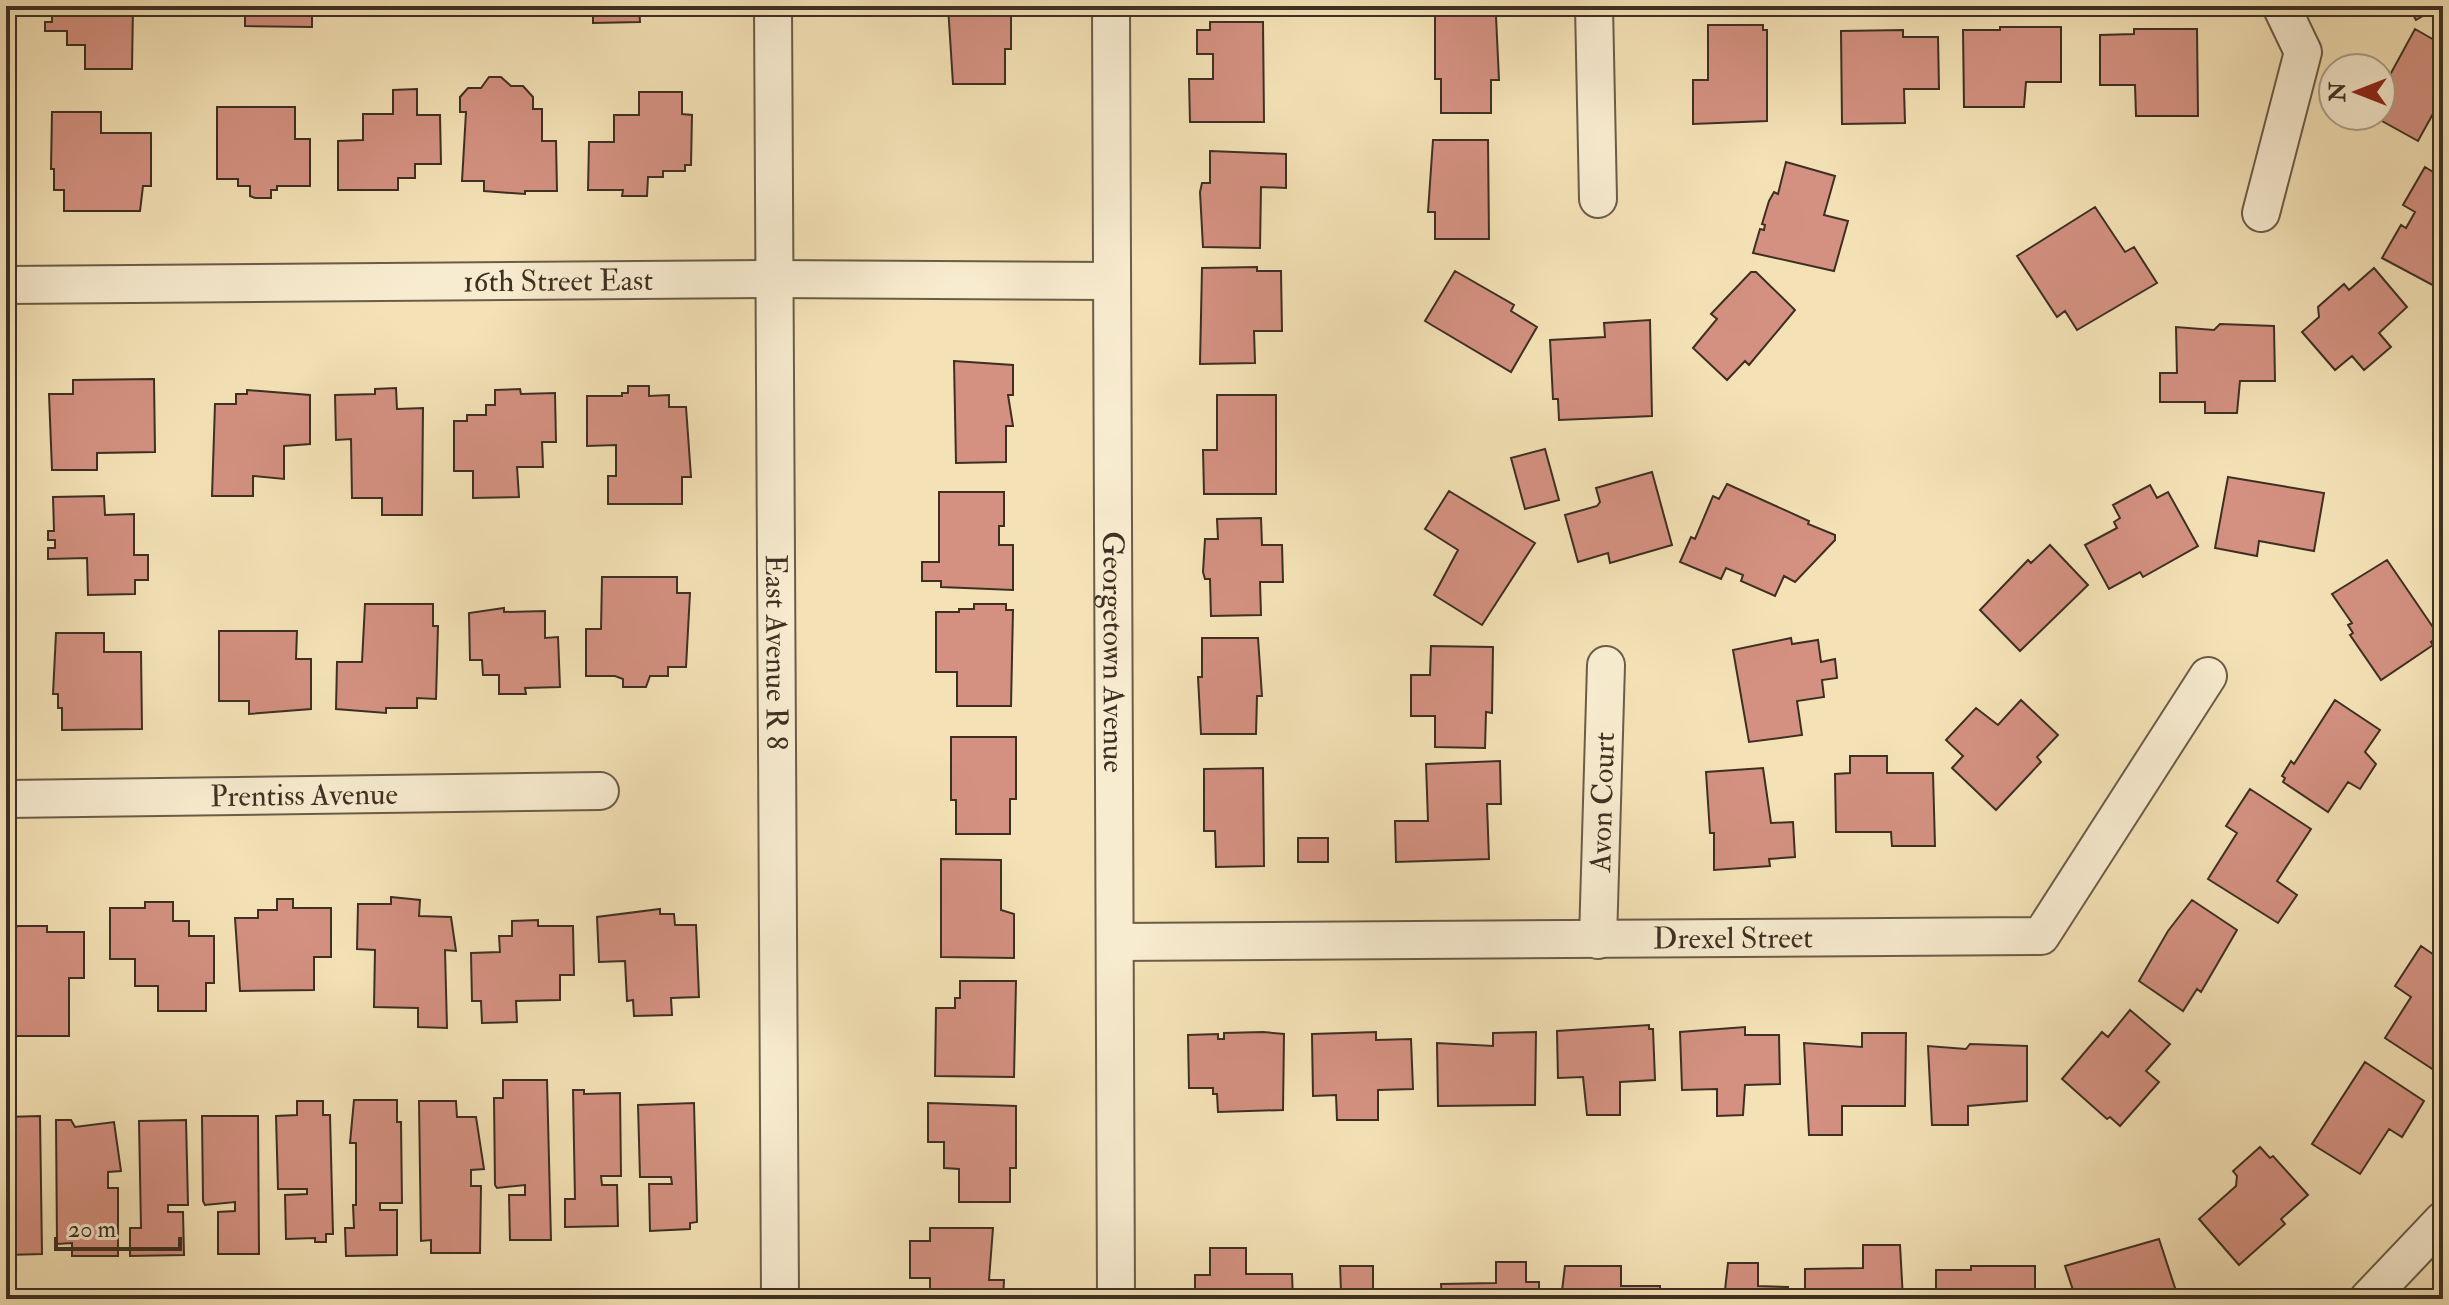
<svg xmlns="http://www.w3.org/2000/svg" width="2449" height="1305" font-family="'IM FELL Double Pica',serif">
  <style>
    .building { fill: #d49181; stroke: #3d3023; stroke-width: 2 }
    .lines { fill: none; stroke-linecap: round; stroke-linejoin: round }
    .street-casing { stroke: #6b5c48; stroke-width: 40 }
    .street { stroke: #f8ecd0; stroke-width: 36 }
    .labels { text-anchor: middle; dominant-baseline: central; stroke-width: 6; stroke-linejoin: round; paint-order: stroke }
    .street-label { font-size: 30px; fill: #3d3023; stroke: #f8ecd0 }
  </style>
  <rect width="100%" height="100%" fill="#f4e2b6"/>
  <filter id="stains"><feTurbulence type="fractalNoise" baseFrequency=".0025" numOctaves="4"/><feColorMatrix values="0 0 0 0 .2 0 0 0 0 .09 0 0 0 0 .02 0 0 0 .5 -.17"/></filter>
  <radialGradient id="worn" r=".72"><stop offset=".6" stop-color="#630" stop-opacity="0"/><stop offset="1" stop-color="#630" stop-opacity=".3"/></radialGradient>
  <path class="building" d="M133,6l-1,63h-47v-24h-18v-14h-22v-9h7v-9h-7v-6z
    M245,6h67v21l-67,-1z
    M593,6h46l1,16 -47,1z
    M948,6h63v43h-6v35h-52z
    M2408,6h32l-24,14z
    M1435,12h47v4h14l3,64h-8v33h-50v-34h-6z
    M1210,22h53l1,100h-74l-1,-43h24v-25h-16v-24h13z
    M1708,25h55v5h4v91l-74,3v-44h15z
    M2000,27h61v55h-35l-2,25h-60l-1,-77h37z
    M2134,29h63l1,87h-62l-1,-31h-35v-50l34,-1z
    M2415,29l28,16v62l-4,8 -5,-3 -16,29 -45,-25h8v-14l8,-16 -4,-2z
    M1903,30v7h35l1,52h-35l1,34 -63,1 -1,-93z
    M489,77h12l10,9h12l10,11v12h9v32h14l1,50h-32v3l-41,-3v-10h-22l4,-69h-6v-15l8,-9h13z
    M417,89v26h23l1,49h-26v14h-17v12h-60v-49l25,-1v-26h30v-24z
    M639,92h43v22l10,1 -1,50h-6v6h-22v6h-15l-1,19h-25l1,-6h-35l1,-48h25v-27h25z
    M217,107h78v32h15v47h-33v4h-6v8h-16l-5,-2v-10h-12v-7h-21z
    M52,112h49v21h50v53h-8l-3,25h-76v-21h-10v-21h-3z
    M1433,140h55l1,99h-54v-27h-7z
    M1210,151l76,3v34l-25,-1 -1,61 -57,-1 -3,-55 2,-9h8z
    M1786,162l49,14 -11,39 24,6 -14,50 -81,-18 7,-24 4,1 1,-5 -3,-1 7,-23 5,-9 4,2z
    M2425,167l18,11v102l-5,8 -56,-30 19,-33 5,3 9,-16 -12,-7z
    M2095,207l30,45 9,-5 23,36 -80,47 -12,-19 -8,6 -40,-61z
    M1257,267v4h24l1,60h-28l1,32 -55,1 2,-96z
    M2374,268l33,39 -28,26 12,14 -27,23 -12,-14 -17,14 -33,-38 17,-15 -1,-10 26,-23 5,6z
    M1455,271l59,34 -3,6 26,16 -26,45 -86,-51z
    M1751,272h5l39,38 -46,55 -4,-4 -18,19 -34,-32 24,-29 -6,-5z
    M1650,320l2,96 -93,4 -1,-21h-5l-3,-59 55,-3 -1,-14z
    M2220,324l54,2 1,55h-35l-3,32h-32v-11h-45v-29h17l-1,-46 38,3z
    M954,361l59,4v30h-5l5,31h-7v36l-50,1z
    M154,379l1,73 -58,1v17h-45l-3,-76h24v-14z
    M628,386h21v10l20,-1v12h17l5,70h-9v27h-74v-28h8v-31l-29,1v-50h35v-3h6z
    M396,388l1,21 26,-1 -1,107h-40v-17h-30l-1,-59 -15,1 -1,-45 40,-1v-5z
    M520,389l1,5 34,-1 1,49h-14l1,25h-26l2,30 -46,1v-27h-19v-50h13v-6h19v-10h9v-15z
    M247,390l63,5v49l-26,2v33l-31,-3v20h-41l3,-92h21v-10h11z
    M1217,395h59v99h-72l-1,-44h14z
    M1545,449l14,51 -34,9 -14,-51z
    M1652,472l20,73 -62,18 -2,-10 -30,9 -13,-47 32,-9 3,-4 -4,-14z
    M2228,477l96,16 -10,58 -55,-10 -2,15 -42,-8z
    M1727,484l82,37 -1,3 27,11v5l-40,42 -11,-6 -9,20 -34,-15 2,-6 -17,-7 -5,11 -41,-17 11,-25 4,2 18,-43 6,3z
    M2150,485l7,13 11,-6 30,54 -55,31 -3,-5 -31,17 -24,-44 32,-17 -3,-6 6,-4 -7,-13z
    M1449,491l86,52 -53,82 -48,-30 24,-45 -33,-21z
    M939,492h65v34h-5v19h14v45l-72,-3v-6h-19v-19h17z
    M104,496l1,19 29,-1v41h14v25h-13v14l-47,1 -1,-37 -39,1v-11h7v-8h-7v-9h6l-1,-34z
    M1261,518l1,27h20l1,37h-23l1,33 -50,1 -1,-37h-5l-2,-7 2,-33h13l-1,-20z
    M2050,545l38,40 -68,66 -40,-41 48,-50 3,3z
    M2387,560l52,76 -8,6 2,3 -52,35 -31,-45 3,-2 -5,-8 4,-2 -20,-29z
    M602,577h75v16h13l-4,74h-18v9h-18l-4,11h-23v-8l-8,-3h-29v-47h15z
    M365,604h68v22h5l-2,73 -19,-1v10h-31v5l-50,-4 1,-47h25z
    M974,604h32v6h7l-2,96h-54v-34h-21v-60h23v-3h15z
    M504,608v4l41,-1v27l13,-1 2,50 -35,1 1,6h-27v-19h-16l-1,-15h-12l-1,-47z
    M219,631h78l-1,28h15v50l-62,5v-13h-30z
    M56,633h48v19h37l1,77 -80,1v-22h-4v-14h-5z
    M1202,638h56l4,58h-5l-1,38h-55l-3,-57h4z
    M1791,638l1,6 26,-4 3,22 14,-3 2,19 -15,2 2,17 -27,4 5,34 -53,7 -16,-92z
    M1431,646l62,1 -1,66 -6,-1 -1,36 -50,-1v-31h-24v-41h19z
    M2021,700l37,35 -21,22 4,5 -45,48 -44,-42 11,-12 -17,-16 30,-32 22,17z
    M2335,700l45,30 -15,22 11,12 -16,25 -12,-7 -20,30 -45,-30 2,-4 -3,-2 9,-15 3,3z
    M951,737h65v62h-6v35h-54v-34h-5z
    M1850,756h37v17h46l2,73h-43l-1,-14h-55l-1,-58 15,-1z
    M1500,761l1,43h-14l2,55 -93,3 -1,-41h33l-2,-57z
    M1263,768l1,98 -48,1 -1,-36h-11v-62z
    M1763,768l8,55 22,-1 2,35 -26,2 1,7 -56,4v-37h-4l-4,-61z
    M2250,789l61,40 -34,52 20,14 -19,28 -70,-44 29,-46 -11,-7z
    M1298,838h30v24h-30z
    M941,859l60,1v50l13,4v44l-73,-1z
    M391,897l29,3 -1,16 32,1 5,34 -11,-1 2,78 -29,-1v-19l-44,-1 1,-57 -18,-1 1,-45h33z
    M277,899h16v9h38v49h-17v33l-74,1 -5,-73h23v-8h19z
    M2192,900l45,30 -36,62 -4,-3 -14,22 -44,-30 29,-50z
    M145,902h28v19h16v15h25v47h-8v28h-48v-25h-23v-27h-25v-51h35z
    M660,909v5h14l1,11h21l3,72 -28,1 1,17 -38,1 -1,-16 -6,1 -2,-40 -26,1 -2,-45z
    M538,920v6h35l1,49h-14v25l-44,1 1,21 -35,1 -1,-22h-9l-1,-48 29,-1 -1,-16h13v-15z
    M18,926h29v6h37v46h-15v58h-63v-83h4v-24z
    M2421,946l22,15v115l-58,-38 26,-41 -16,-11z
    M960,981h56l-2,96 -79,-1 1,-68h19v-10h5z
    M2130,1010l40,34 -24,27 13,11 -39,44 -10,-9 -3,2 -45,-40 40,-47 6,5z
    M1649,1025v4h4l2,51 -35,2v33h-33l-4,-38 -25,1 -1,-47z
    M1745,1027v8h34l1,49 -35,1 -2,30 -26,1v-27l-35,1 -2,-58z
    M1263,1032l21,2 -1,76 -65,2 -1,-18h-4v-6h-24l-1,-53 30,-1v5h6v-6z
    M1376,1032v8l35,-1 2,50 -35,1v30h-41l-1,-25 -23,1 -1,-62z
    M1536,1032l-1,73 -97,1 -1,-63 56,3v-13z
    M1862,1033h44l-1,73h-63v29h-33l-5,-92 58,4z
    M1970,1044l57,2v55l-59,5v19h-36l-4,-79 38,3z
    M2365,1062l59,39 -22,36 -13,-8 -29,45 -48,-30z
    M503,1080h44l4,160h-41l-1,-45h16v-10l-28,3 -2,-3 -1,-87h9z
    M573,1090h11v4l36,-1 1,83h-20l1,9h15l1,41 -53,1v-28h10z
    M354,1100h43v22h4l1,81h-22v7h17v45l-51,1 -1,-28h9l-1,-23h3v-62h-6z
    M297,1101h26v14h7l3,119h-7v8h-11v-4l-29,1 -1,-44 22,-1v-5h-29l-2,-73 21,-1z
    M419,1101h37l1,16h19l8,52 -13,1v16h10l-1,67h-49v-13l-10,1z
    M694,1103l3,119 -7,1v6l-40,2 -1,-47h23l-1,-7h-31l-2,-72z
    M928,1103l88,3v62h-6v34h-51v-33l-15,-1v-26h-16z
    M40,1116l2,138 -36,1v-39h7v-8l-7,1v-92z
    M202,1116h56l1,138h-41v-42l17,-1v-9l-30,3 -2,-4z
    M56,1120h15l4,7 39,-5 7,49 -13,1v16h10v68h-46v-13l-15,1z
    M186,1120l2,85h-20v7h15l1,43 -54,1v-28h11l-2,-107z
    M2260,1147l10,11 3,-2 35,39 -27,24 4,5 -46,41 -40,-46 37,-33 1,-10 -4,-5z
    M930,1228h63l-4,52h15l-1,19h-73v-21h-20v-37h20z
    M2159,1239l17,52 -23,8h-77l-11,-33z
    M1863,1245h37l3,54h-98v-30l58,-1z
    M1210,1248h36v26h46l1,25h-98v-24h15z
    M1496,1262h30v20h13v17h-97l-1,-15 55,-1z
    M1728,1263h30v23l30,1v12h-99v-8l36,-1z
    M1340,1266h33v27l35,-1v7h-95v-6l28,-2z
    M1565,1266h56v20h39v13h-99z
    M1971,1266h64v33h-99v-29h35z"/>
  <g class="lines">
    <defs>
      <g id="street">
        <path id="s1" d="M773,6l7,1293"/>
        <path id="s2" d="M1111,6l5,1293"/>
        <path d="M1594,6l4,193"/>
        <path d="M2261,213l42,-161 -22,-46"/>
        <path id="s3" d="M6,285l765,-6 341,2"/>
        <path id="s4" d="M6,799l594,-8"/>
        <path id="s5" d="M1598,940l8,-275"/>
        <path id="s6" d="M1115,942l926,-6 167,-260"/>
        <path d="M2368,1299l75,-79"/>
      </g>
    </defs>
    <use href="#street" class="street-casing"/>
    <use href="#street" class="street"/>
  </g>
  <g class="labels">
    <g class="street-label">
      <text stroke="none"><textPath href="#s3" startOffset="552">16th Street East</textPath></text>
      <text stroke="none"><textPath href="#s1" startOffset="646">East Avenue R 8</textPath></text>
      <text stroke="none"><textPath href="#s2" startOffset="646">Georgetown Avenue</textPath></text>
      <text stroke="none"><textPath href="#s4" startOffset="298">Prentiss Avenue</textPath></text>
      <text stroke="none"><textPath href="#s5" startOffset="138">Avon Court</textPath></text>
      <text stroke="none"><textPath href="#s6" startOffset="618">Drexel Street</textPath></text>
    </g>
  </g>
  <rect width="2449" height="1305" fill="none" stroke="#f4e2b6" stroke-width="32"/>
  <rect x="8" y="8" width="2433" height="1289" fill="none" stroke="#3d3023" stroke-width="4"/>
  <rect x="16" y="16" width="2417" height="1273" fill="none" stroke="#3d3023" stroke-width="2"/>
  <g transform="translate(2357 92) rotate(270)"><circle r="38" fill="#f8ecd0" stroke="#ada18b" stroke-width="2"/>
  <path d="M0-6L14 30L0 20L-14 30Z" fill="#8f2418"/>
  <text y="-12" font-size="22" font-weight="bold" text-anchor="middle" fill="#3d3023">N</text>
  </g>
  <path d="M56 1237v12h124v-12" fill="none" stroke="#3d3023" stroke-width="4"/>
  <text x="68" y="1237" font-size="24" fill="#3d3023" stroke="#f8ecd0" stroke-width="6" paint-order="stroke">20 m</text>
  <rect width="100%" height="100%" filter="url(#stains)"/>
  <rect width="100%" height="100%" fill="url(#worn)"/>
</svg>
